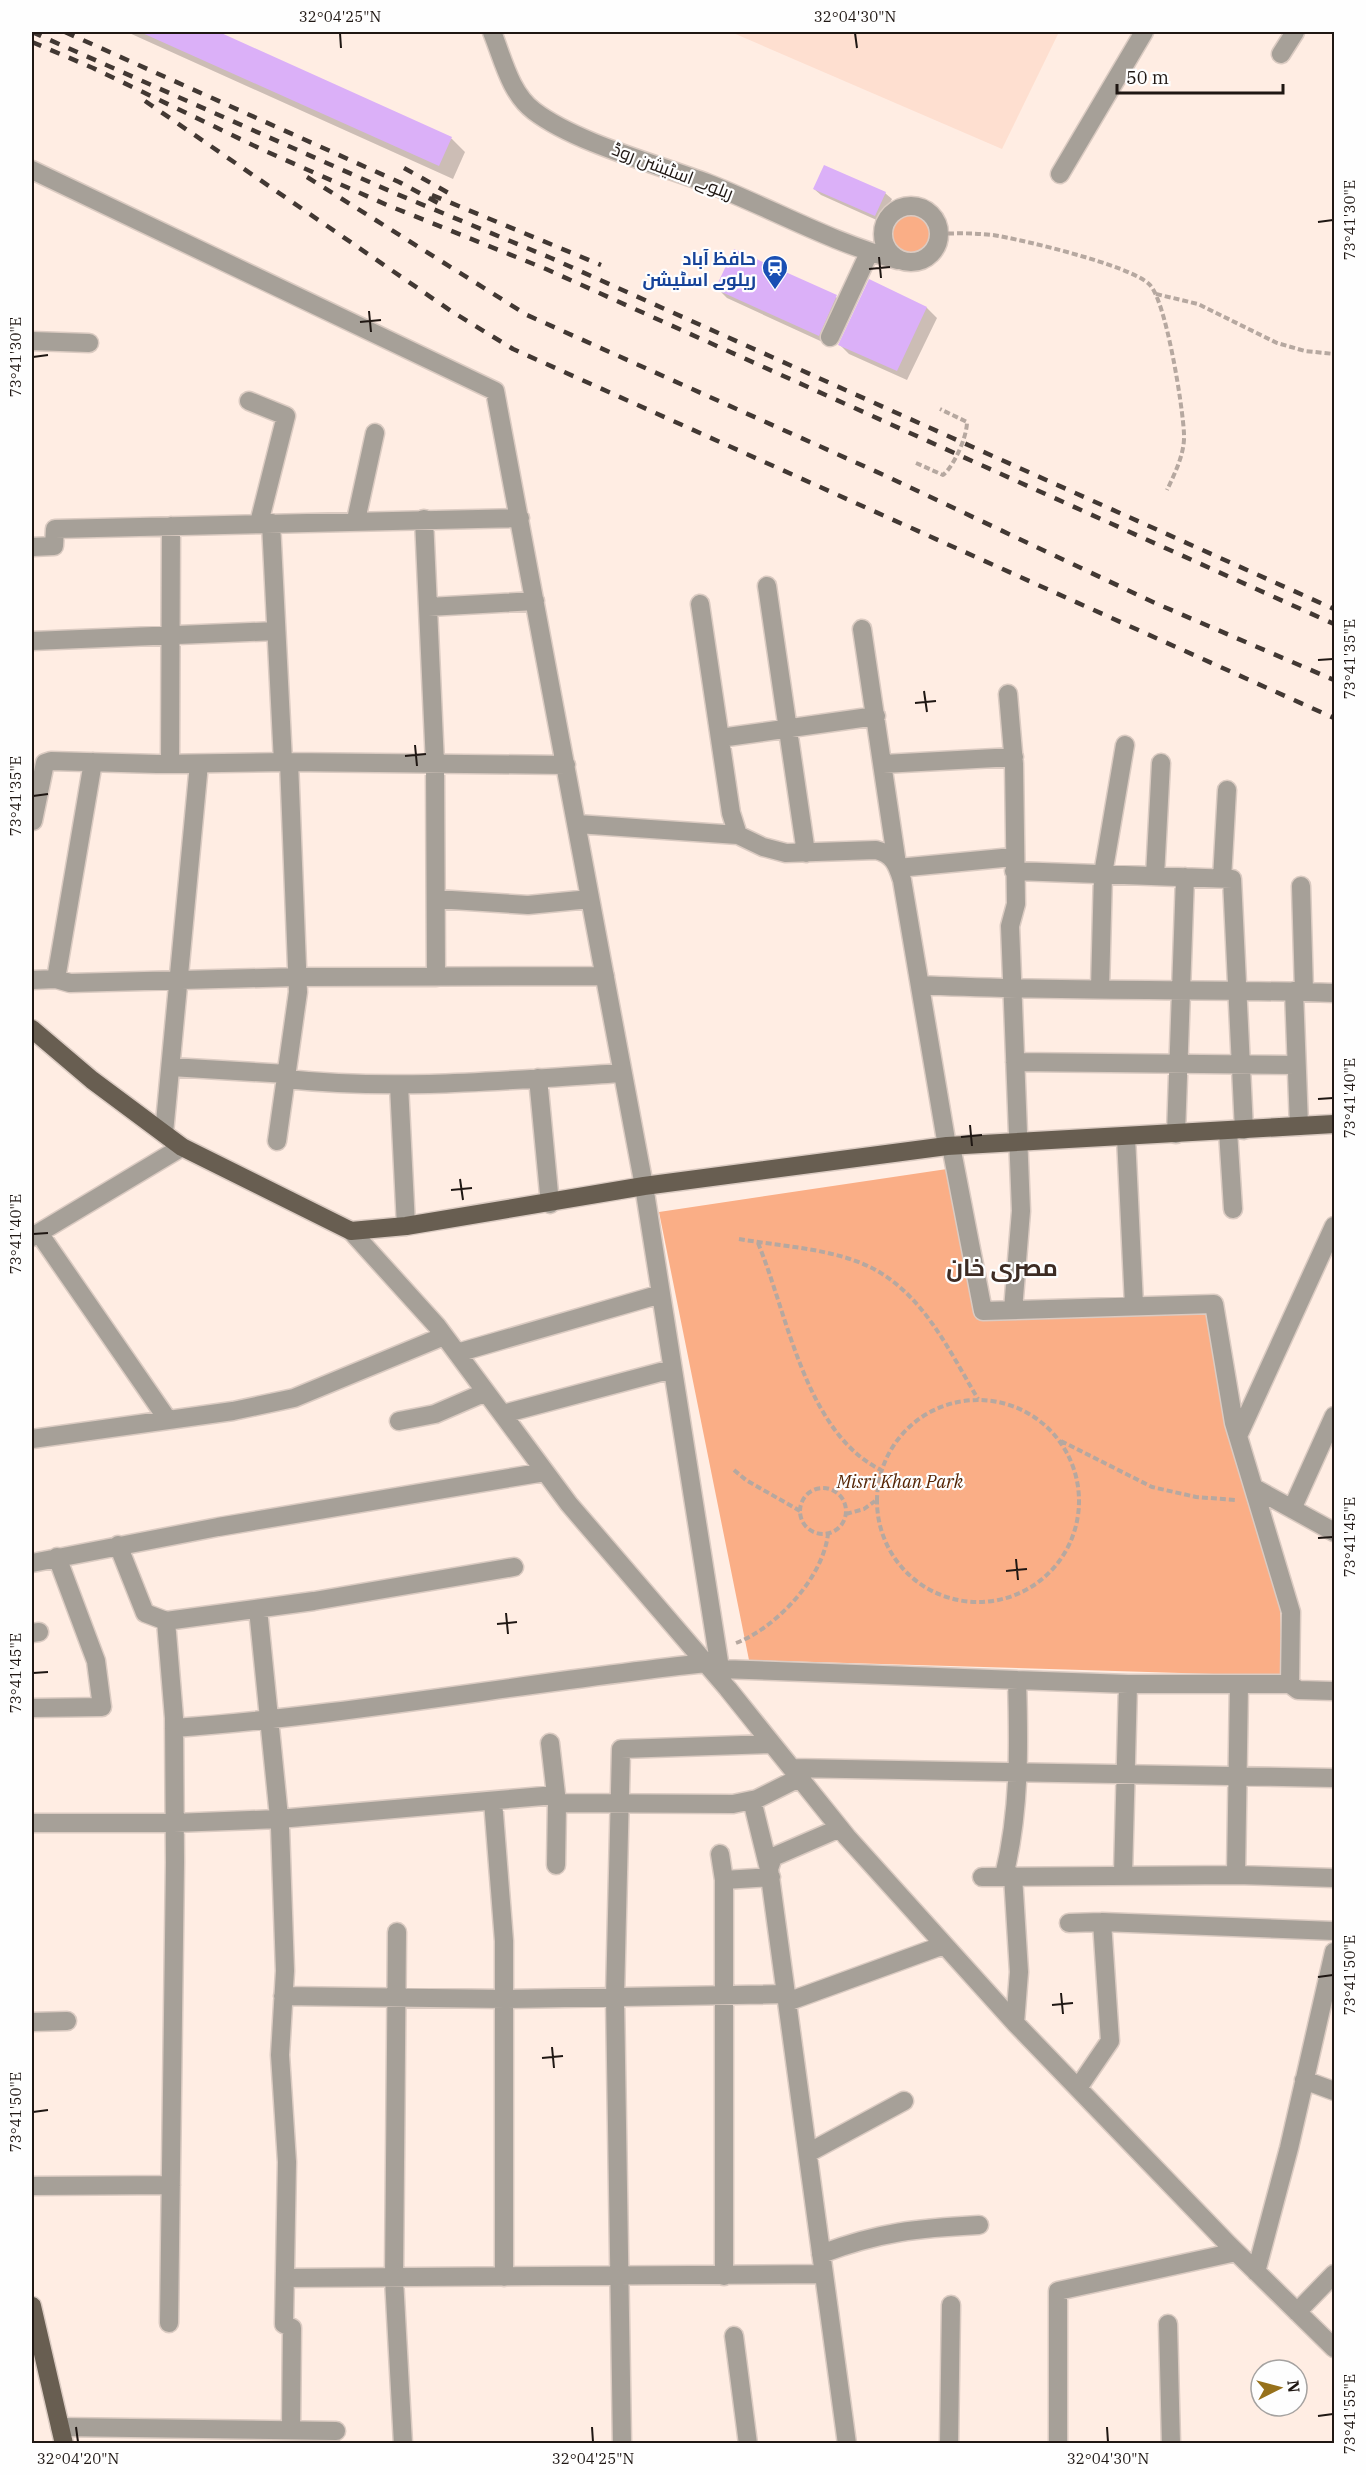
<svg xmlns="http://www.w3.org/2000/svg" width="1366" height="2475" font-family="'IBM Plex Serif',Cairo,serif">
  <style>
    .built { fill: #fedfd0 }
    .green { fill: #faae86 }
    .shadow { fill: #0003 }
    .building { fill: #dbb0f8 }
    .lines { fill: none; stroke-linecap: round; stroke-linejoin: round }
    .minor-casing { stroke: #dbcbc2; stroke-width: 21 }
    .major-casing { stroke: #dbcbc2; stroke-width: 21 }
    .path { stroke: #b6a8a0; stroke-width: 4; stroke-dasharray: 6 3; stroke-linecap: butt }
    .minor { stroke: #a6a098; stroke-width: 18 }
    .major { stroke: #685e51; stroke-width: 18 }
    .rail { stroke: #423833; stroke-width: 4.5; stroke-dasharray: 10 10; stroke-linecap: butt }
    .path-bridge { stroke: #b6a8a0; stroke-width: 4; stroke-dasharray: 6 3; stroke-linecap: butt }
    .ticks { fill: none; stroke: #1f1713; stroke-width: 2 }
    .labels { text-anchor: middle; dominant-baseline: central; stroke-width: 4.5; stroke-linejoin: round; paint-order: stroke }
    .street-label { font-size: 18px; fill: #1f1713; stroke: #fefefe }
    .transit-label { font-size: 18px; font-weight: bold; fill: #164399; stroke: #fefefe; text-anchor: end }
    .park-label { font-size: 18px; font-style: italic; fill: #542404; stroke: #fefefe }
    .district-label { font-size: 24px; font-weight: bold; fill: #3d2c24; stroke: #fefefe }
    .neatline { fill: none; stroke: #1f1713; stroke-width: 2 }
    .ticks-label { font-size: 15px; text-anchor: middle; fill: #1f1713 }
  </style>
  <rect width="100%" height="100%" fill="#ffede3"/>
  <path class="built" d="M731,32h328l-57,117z"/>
  <path class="green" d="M887 234a23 23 0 1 1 46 0a23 23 0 1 1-46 0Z
    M947,1169l31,147 230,-4 72,287 2,77 -533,-16 -90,-448z"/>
  <path class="shadow" d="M127,32h89l236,107 13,13 -12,27z
    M814,189l71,4 7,6 -11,23 -60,-27z
    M870,281l57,27 10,10 -30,62 -58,-26 -9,-9z
    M717,288l119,9 10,10 -17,38 -102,-47z"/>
  <path class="building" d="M140,32h79l233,105 -13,29z
    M824,165l62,27 -11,24 -62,-27z
    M734,249l103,46 -18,41 -104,-47z
    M869,279l58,28 -30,64 -59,-26z"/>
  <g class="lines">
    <defs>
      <path id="minor" d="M492,32c11,27 18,61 42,79 42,32 123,53 173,72 64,25 125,60 191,77
        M1281,54l14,-22
        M32,170l463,221 149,795 78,495
        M1060,174l84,-142
        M883 234a28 28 0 1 1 56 0a28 28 0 1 1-56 0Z
        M830,337l39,-84
        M32,341l57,2
        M249,401l37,15 -27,107
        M424,519l11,245 1,213
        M356,520l19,-87
        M271,523l12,239
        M32,547l22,-1 1,-17 465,-11
        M767,586l39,267
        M700,604l31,209 7,22
        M428,607l107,-6
        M862,629l35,235
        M32,641l244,-10
        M1008,694l6,70 2,140 -6,22 11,285 -8,99
        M720,738l156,-22
        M170,764l1,-238
        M883,764l131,-7
        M33,821l12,-58 6,-2 106,3 132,-2 277,3
        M577,824l161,11 25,12 23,6 90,-3c17,4 21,14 26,30l45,266
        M898,868l115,-11
        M1014,871l218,8 12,251
        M1155,876l6,-113
        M1222,879l5,-89
        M1301,886l3,106
        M436,899l92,6 62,-6
        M56,979l37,-217
        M32,980l24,-1 14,4 227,-6 308,-1
        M920,985c138,7 276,3 414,8
        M1100,989l3,-115 22,-129
        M1294,991l5,135
        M1015,1062l281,3
        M171,1067l116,7
        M538,1078l12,126
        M286,1079c112,12 224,1 336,-6
        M399,1085l7,141
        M1228,1131l5,78
        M164,1133l35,-369
        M1176,1134l9,-257
        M1126,1137l8,168
        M277,1141l21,-149 -9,-230
        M951,1146l32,165 231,-7 20,119 57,189 -1,72
        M351,1231l86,95 132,178 159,185 119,148 168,186 214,222 105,103
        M39,1233l129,187
        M32,1237l150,-90
        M457,1353l204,-59
        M503,1414l169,-45
        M399,1421l36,-7 51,-22
        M1238,1436l96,-210
        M32,1439l201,-28 61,-13 150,-62
        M1256,1489l78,43
        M1292,1509l42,-93
        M118,1545l27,68 21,8 148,-20 200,-34
        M32,1563l186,-36 327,-55
        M258,1609l22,218 5,144 -5,84 7,107 -3,162 8,4 -1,102
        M166,1621l8,97 1,144 -6,461
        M32,1633l7,-1
        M720,1669l408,15h162l8,6 36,1
        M32,1708l70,-1 -6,-46 -39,-104
        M174,1728c178,-13 354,-46 532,-65
        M550,1743l7,60 -1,62
        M792,1768l542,10
        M752,1800l17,69
        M493,1801l11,140v336
        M557,1803l176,1 24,-5 42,-21
        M32,1823h142l105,-4 276,-24
        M840,1828l-67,29 -4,12 78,575
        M720,1854l4,26v396
        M1123,1875l5,-191
        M1236,1875l3,-191
        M1004,1876c16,-65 15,-130 13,-196
        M1013,1876l6,96 -4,51
        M982,1877l254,-2 98,3
        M724,1880l47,-3
        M1069,1923l33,-1 232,9
        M397,1932l-3,347 9,165
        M283,1996l221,3 282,-5
        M787,2002l157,-57
        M32,2022l35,-1
        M1304,2080l30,11
        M1078,2088l32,-47 -8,-119
        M808,2153l96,-52
        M32,2186l139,-1
        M821,2254c58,-22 98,-26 158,-29
        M1256,2272l33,-124 45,-196
        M285,2278l539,-4
        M1297,2312l37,-38
        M1168,2324l3,120
        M734,2336l14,108
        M60,2427l276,4
        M622,2444l-7,-447 6,-248 151,-5
        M949,2444l2,-139
        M1058,2444v-153l178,-39"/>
      <path id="major" d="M32,1029l60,51 90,67 169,84 55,-5 238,-40 303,-40 387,-22
        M32,2306l32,138"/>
    </defs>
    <use href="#minor" class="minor-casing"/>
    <use href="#major" class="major-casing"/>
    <path class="path" d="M939,234c18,-1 36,-1 54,1 31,5 136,30 156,49 17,15 34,124 35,150 1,19 -9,39 -17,56
      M1156,294l42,10 79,39 28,8 29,3
      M739,1239c40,7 85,9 122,24 59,24 86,84 117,136
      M758,1243c30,72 47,189 123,227
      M877 1501a101 101 0 1 1 202 0a101 101 0 1 1-202 0Z
      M1061,1441l91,46 44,10 40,3
      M734,1470l12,10 54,31
      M800 1511a23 23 0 1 1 46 0a23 23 0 1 1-46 0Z
      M846,1514l18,-5 11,-8
      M736,1643c40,-15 87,-65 92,-109"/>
    <use href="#minor" class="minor"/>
    <use href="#major" class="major"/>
    <path class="rail" d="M32,32l360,160 159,66 783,351
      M65,32l334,150 39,21
      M32,42l61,26 170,82 124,55 159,64 788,355
      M145,101l306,210 62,38 821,369
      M404,168l50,28
      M307,177l220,138 359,161 269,127 179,77
      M432,195l169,70"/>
    <path class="path-bridge" d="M916,463l27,12c11,-9 24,-38 24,-53l-27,-13"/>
  </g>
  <path class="ticks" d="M340,33l1,15M855,33l2,15M1318,222l15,-2M879,257l2,21M869,269l21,-2M369,311l2,21M360,322l21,-2M33,357l15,-2M1318,660l15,-1M924,691l3,21M915,703l21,-2M415,745l2,21M405,756l21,-2M33,796l15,-2M1318,1099l15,-1M970,1125l2,21M961,1137l21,-2M460,1179l3,21M451,1190l21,-2M33,1234l15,-1M1318,1538l15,-1M1016,1559l2,21M1006,1571l21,-2M506,1613l2,21M497,1624l20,-2M33,1673l15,-1M1318,1977l15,-2M1061,1993l2,21M1052,2005l21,-2M552,2047l2,21M542,2058l21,-2M33,2112l15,-2M1318,2416l15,-2M76,2427l2,15M592,2427l1,15M1107,2427l1,15"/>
  <defs>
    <symbol id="station-pin" viewBox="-11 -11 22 30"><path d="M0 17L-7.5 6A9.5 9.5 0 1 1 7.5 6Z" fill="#1a4fb4" stroke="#fefefe"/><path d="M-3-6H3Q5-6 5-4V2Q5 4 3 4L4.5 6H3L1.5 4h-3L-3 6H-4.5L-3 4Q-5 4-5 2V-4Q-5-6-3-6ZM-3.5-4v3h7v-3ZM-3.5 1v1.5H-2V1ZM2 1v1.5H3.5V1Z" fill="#fff"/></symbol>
  </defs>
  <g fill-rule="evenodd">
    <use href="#station-pin" x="760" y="253" width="30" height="40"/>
  </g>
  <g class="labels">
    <g class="street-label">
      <text transform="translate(673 171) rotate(21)">ریلوے اسٹیشن روڈ</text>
    </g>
    <g class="transit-label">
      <text x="756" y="258">حافظ آباد<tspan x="756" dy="21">ریلوے اسٹیشن</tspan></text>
    </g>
    <g class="park-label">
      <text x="900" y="1481">Misri Khan Park</text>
    </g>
    <g class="district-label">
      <text x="1002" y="1267">مصری خان</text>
    </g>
  </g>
  <rect width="1366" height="2475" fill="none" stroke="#fefefe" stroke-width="66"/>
  <g transform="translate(1279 2388) rotate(84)"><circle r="28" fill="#fefefe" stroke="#a5a2a0" stroke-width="1.5"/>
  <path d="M0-4.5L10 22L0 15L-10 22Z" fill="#97711b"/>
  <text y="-9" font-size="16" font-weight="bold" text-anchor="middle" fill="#1f1713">N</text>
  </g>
  <path d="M1117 84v9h166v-9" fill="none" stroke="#1f1713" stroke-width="3"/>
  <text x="1126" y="84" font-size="18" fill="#1f1713" stroke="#fefefe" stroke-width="4.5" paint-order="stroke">50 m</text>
  <rect x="33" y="33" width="1300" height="2409" class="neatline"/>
  <g class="ticks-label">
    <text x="340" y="22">32°04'25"N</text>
    <text x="855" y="22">32°04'30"N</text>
    <text transform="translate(1350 220) rotate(-90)" y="5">73°41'30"E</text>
    <text transform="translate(16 357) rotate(-90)" y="5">73°41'30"E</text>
    <text transform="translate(1350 659) rotate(-90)" y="5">73°41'35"E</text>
    <text transform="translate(16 796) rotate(-90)" y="5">73°41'35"E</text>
    <text transform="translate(1350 1098) rotate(-90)" y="5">73°41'40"E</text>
    <text transform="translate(16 1234) rotate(-90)" y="5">73°41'40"E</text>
    <text transform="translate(1350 1537) rotate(-90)" y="5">73°41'45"E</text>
    <text transform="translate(16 1673) rotate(-90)" y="5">73°41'45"E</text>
    <text transform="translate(1350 1975) rotate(-90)" y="5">73°41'50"E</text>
    <text transform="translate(16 2112) rotate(-90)" y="5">73°41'50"E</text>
    <text transform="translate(1350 2414) rotate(-90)" y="5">73°41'55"E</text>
    <text x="78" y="2464">32°04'20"N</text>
    <text x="593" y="2464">32°04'25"N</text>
    <text x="1108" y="2464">32°04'30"N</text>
  </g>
</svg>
